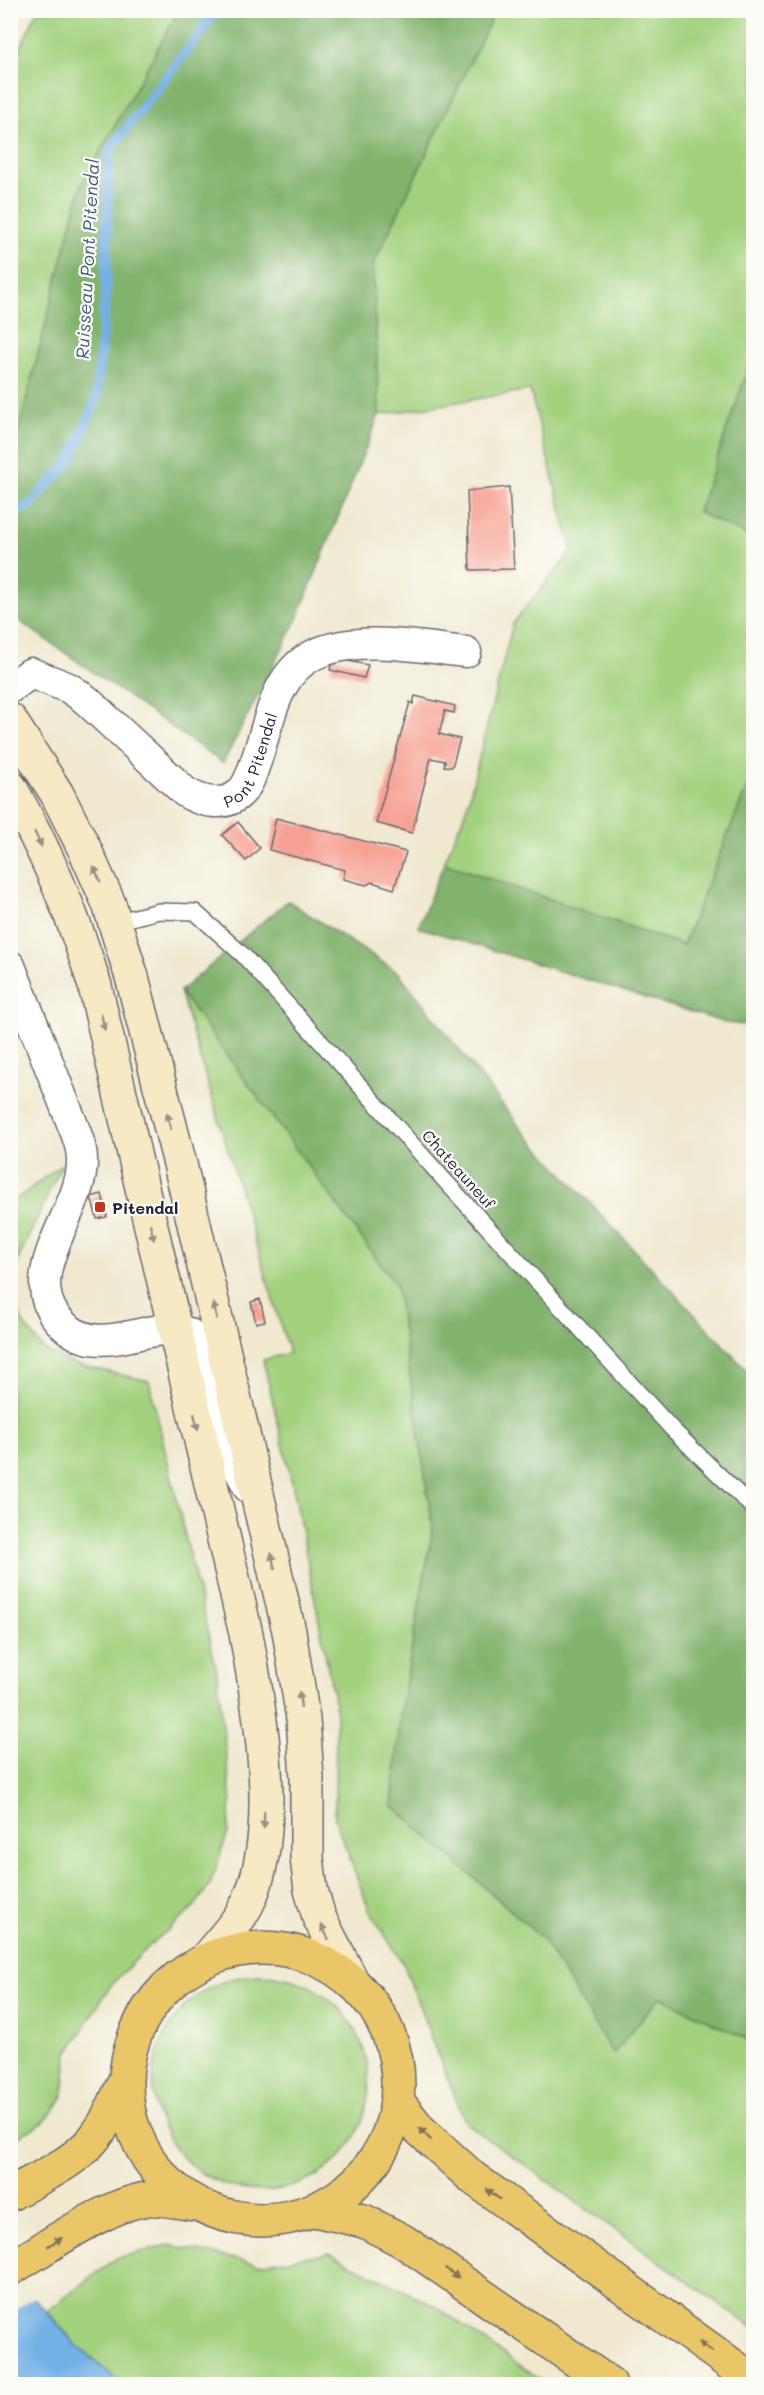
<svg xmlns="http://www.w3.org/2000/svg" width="764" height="2395" font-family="Mali,sans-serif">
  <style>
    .green { fill: #a3d17e; stroke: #627a5c; stroke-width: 1.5 }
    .forest { fill: #82b36d; stroke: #526a54; stroke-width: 1.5 }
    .water { fill: #73b0e5; stroke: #4a6990; stroke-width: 1.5 }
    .pier { fill: #f0e9d0 }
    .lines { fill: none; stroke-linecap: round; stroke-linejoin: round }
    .stream { stroke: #73b0e5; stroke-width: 10 }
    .building { fill: #f6a193 }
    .service-casing { stroke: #6a686f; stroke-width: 18 }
    .minor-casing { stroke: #6a686f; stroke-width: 33 }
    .secondary-casing { stroke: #6a686f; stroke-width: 36 }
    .trunk-casing { stroke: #6a686f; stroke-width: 36 }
    .service { stroke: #fff; stroke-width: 15 }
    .minor { stroke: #fff; stroke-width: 30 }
    .secondary { stroke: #f6e9c3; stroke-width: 33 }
    .trunk { stroke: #e9c769; stroke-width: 33 }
    .oneway { fill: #978f86 }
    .oneway2 { fill: #867452 }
    .poi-dot { fill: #c8321e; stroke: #fdfcf7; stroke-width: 2 }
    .labels { text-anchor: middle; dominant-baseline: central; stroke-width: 4.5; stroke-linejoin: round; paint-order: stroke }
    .street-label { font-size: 16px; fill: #22223b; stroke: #fdfcf7 }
    .poi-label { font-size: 16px; font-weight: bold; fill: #22223b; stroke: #fdfcf7; text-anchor: start }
    .water-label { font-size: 18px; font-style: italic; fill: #425b7f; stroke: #fdfcf7 }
  </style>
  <rect width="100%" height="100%" fill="#fdfcf7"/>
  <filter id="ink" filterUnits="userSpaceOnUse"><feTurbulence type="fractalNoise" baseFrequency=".0167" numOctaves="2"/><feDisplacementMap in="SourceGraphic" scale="12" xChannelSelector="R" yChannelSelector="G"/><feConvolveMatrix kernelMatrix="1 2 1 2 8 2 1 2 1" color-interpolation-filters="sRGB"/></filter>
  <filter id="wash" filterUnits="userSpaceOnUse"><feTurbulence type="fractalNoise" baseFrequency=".008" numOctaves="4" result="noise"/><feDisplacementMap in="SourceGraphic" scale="24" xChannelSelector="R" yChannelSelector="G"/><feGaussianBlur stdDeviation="1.35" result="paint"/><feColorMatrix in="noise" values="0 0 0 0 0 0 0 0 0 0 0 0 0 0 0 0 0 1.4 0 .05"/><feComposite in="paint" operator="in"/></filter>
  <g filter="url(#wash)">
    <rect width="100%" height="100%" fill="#f0e9d0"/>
    <path class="green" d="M37,11h142l-98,175 -64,250 -6,4v-371z
      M495,11h258v349l-4,6 -51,146 55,26v234l-70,173 -239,-82 22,-53 47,-187 59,-72 -42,-161 -151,25 -6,-150z
      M180,991l216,294 37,242 -32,183 -9,95 150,133 71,115 47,-56 93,45v286l-287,-205 -31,-75 -31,-83 -34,-53 -35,-93 1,-110 -42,-218 -31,-131 26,-7z
      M62,1164l-45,98 -6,29 12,32 21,27 30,14 75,17 68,291 14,128 -3,32 -18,53 -19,26 -41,34 -39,40 -44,70 -4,43 -20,25 -32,18v-938z
      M153 2083a108 108 0 1 1 216 0a108 108 0 1 1-216 0Z
      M169,2245l90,19 70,-11 108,54 109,77h-424l-45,-38 -30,-35 70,-53z"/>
    <path class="forest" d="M179,10l316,1 -122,254 6,150 -83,207 -73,141 -212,-148v-175l6,-4 64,-250z
      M753,360v178l-55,-26 51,-146z
      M753,772v254l-27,-3 -308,-96 26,-64 239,82z
      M288,901l111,72 125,159 229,245v665l-93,-45 -47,57 -71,-116 -150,-133 9,-95 32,-183 -37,-242 -216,-294z"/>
    <path class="water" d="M10,2271l67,75 45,38h-111z"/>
    <path class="pier" d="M11,2268l26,28 -27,16z"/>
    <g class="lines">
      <path class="stream" d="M10,507l17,1 44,-48 25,-61 10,-108 3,-140 109,-141"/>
    </g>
    <g id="blocks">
      <path class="building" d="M509,487l5,82 -44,1 -3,-79z
        M333,658l35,7 -4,13 -34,-8z
        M415,696l40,10 -1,7 -9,-2 -6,23 21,5 -8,28 -8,-1 1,-5 -14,-3 -19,75 -36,-10 34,-121 3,2z
        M276,818l130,34 -12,37 -22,-7 -6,3 -23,-6 2,-9 -76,-20z
        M238,822l22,26 -14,13 -24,-26z
        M102,1194l5,23 -10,2 -6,-22z
        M260,1299l5,22 -9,2 -5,-21z"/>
    </g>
  </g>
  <g filter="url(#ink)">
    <use href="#blocks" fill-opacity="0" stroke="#6a686f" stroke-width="1.5"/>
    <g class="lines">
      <defs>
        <path id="service" d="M115,922l44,-11 36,1 48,43 203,227 226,247 82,80"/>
        <g id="minor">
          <path id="s1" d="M10,688l21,-15 38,15 16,11 100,93c16,10 40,16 55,1 9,-8 12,-21 16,-32 12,-34 18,-80 49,-101 41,-28 114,-13 161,-8"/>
          <path d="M10,966l66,167c3,8 6,18 6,27 2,48 -62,111 -26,157 48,61 119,-27 152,37l22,98 19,36"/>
        </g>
        <path id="secondary" d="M10,720l47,74 28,56 24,54 23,73 48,187 109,467 14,88 4,59v80l4,32 8,27 34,66
          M10,787c36,63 64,130 85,199l151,648c14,76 35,192 4,264 -10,24 -30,43 -46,63"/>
        <path id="trunk" d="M126 2084a136 136 0 1 1 272 0a136 136 0 1 1-272 0Z
          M397,2101l23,29 53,48 281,203
          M10,2194c28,-16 65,-31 85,-57 14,-17 21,-37 30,-57
          M314,2210l50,11 39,20 207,143
          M10,2269c36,-21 99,-66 138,-70 15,-1 31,3 46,5"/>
      </defs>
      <use href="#service" class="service-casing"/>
      <use href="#minor" class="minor-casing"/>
      <use href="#secondary" class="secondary-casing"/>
      <use href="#trunk" class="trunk-casing"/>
      <use href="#service" class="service"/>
      <use href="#minor" class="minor"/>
      <use href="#secondary" class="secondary"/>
      <use href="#trunk" class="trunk"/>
    </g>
    <defs><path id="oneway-solid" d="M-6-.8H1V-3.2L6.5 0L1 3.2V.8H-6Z" transform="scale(1.5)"/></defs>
    <g class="oneway">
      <use href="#oneway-solid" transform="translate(38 839) rotate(64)"/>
      <use href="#oneway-solid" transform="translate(97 874) rotate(-114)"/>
      <use href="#oneway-solid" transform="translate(103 1022) rotate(77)"/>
      <use href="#oneway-solid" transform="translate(169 1121) rotate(-104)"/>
      <use href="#oneway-solid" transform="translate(152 1232) rotate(77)"/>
      <use href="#oneway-solid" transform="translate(215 1311) rotate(-103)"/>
      <use href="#oneway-solid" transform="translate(196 1422) rotate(77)"/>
      <use href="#oneway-solid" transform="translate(273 1561) rotate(-103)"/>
      <use href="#oneway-solid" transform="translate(300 1700) rotate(-97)"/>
      <use href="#oneway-solid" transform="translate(264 1820) rotate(92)"/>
      <use href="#oneway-solid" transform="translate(325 1932) rotate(-116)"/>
    </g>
    <g class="oneway2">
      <use href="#oneway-solid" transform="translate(425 2134) rotate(-134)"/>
      <use href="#oneway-solid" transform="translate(493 2194) rotate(-143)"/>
      <use href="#oneway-solid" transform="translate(55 2242) rotate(-31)"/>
      <use href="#oneway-solid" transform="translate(452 2273) rotate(35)"/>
      <use href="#oneway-solid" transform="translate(706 2347) rotate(-144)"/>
    </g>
  </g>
  <rect class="poi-dot" x="94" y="1201" width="12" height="12" rx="3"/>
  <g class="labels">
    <g class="street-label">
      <text stroke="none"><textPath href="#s1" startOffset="316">Pont Pitendal</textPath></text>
      <text transform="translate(459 1169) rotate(48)">Chateauneuf</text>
    </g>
    <g class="poi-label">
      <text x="112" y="1207">Pitendal</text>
    </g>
    <g class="water-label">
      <text transform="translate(87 259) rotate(-87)">Ruisseau Pont Pitendal</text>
    </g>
  </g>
  <rect width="764" height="2395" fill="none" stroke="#fdfcf7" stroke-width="36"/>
</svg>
